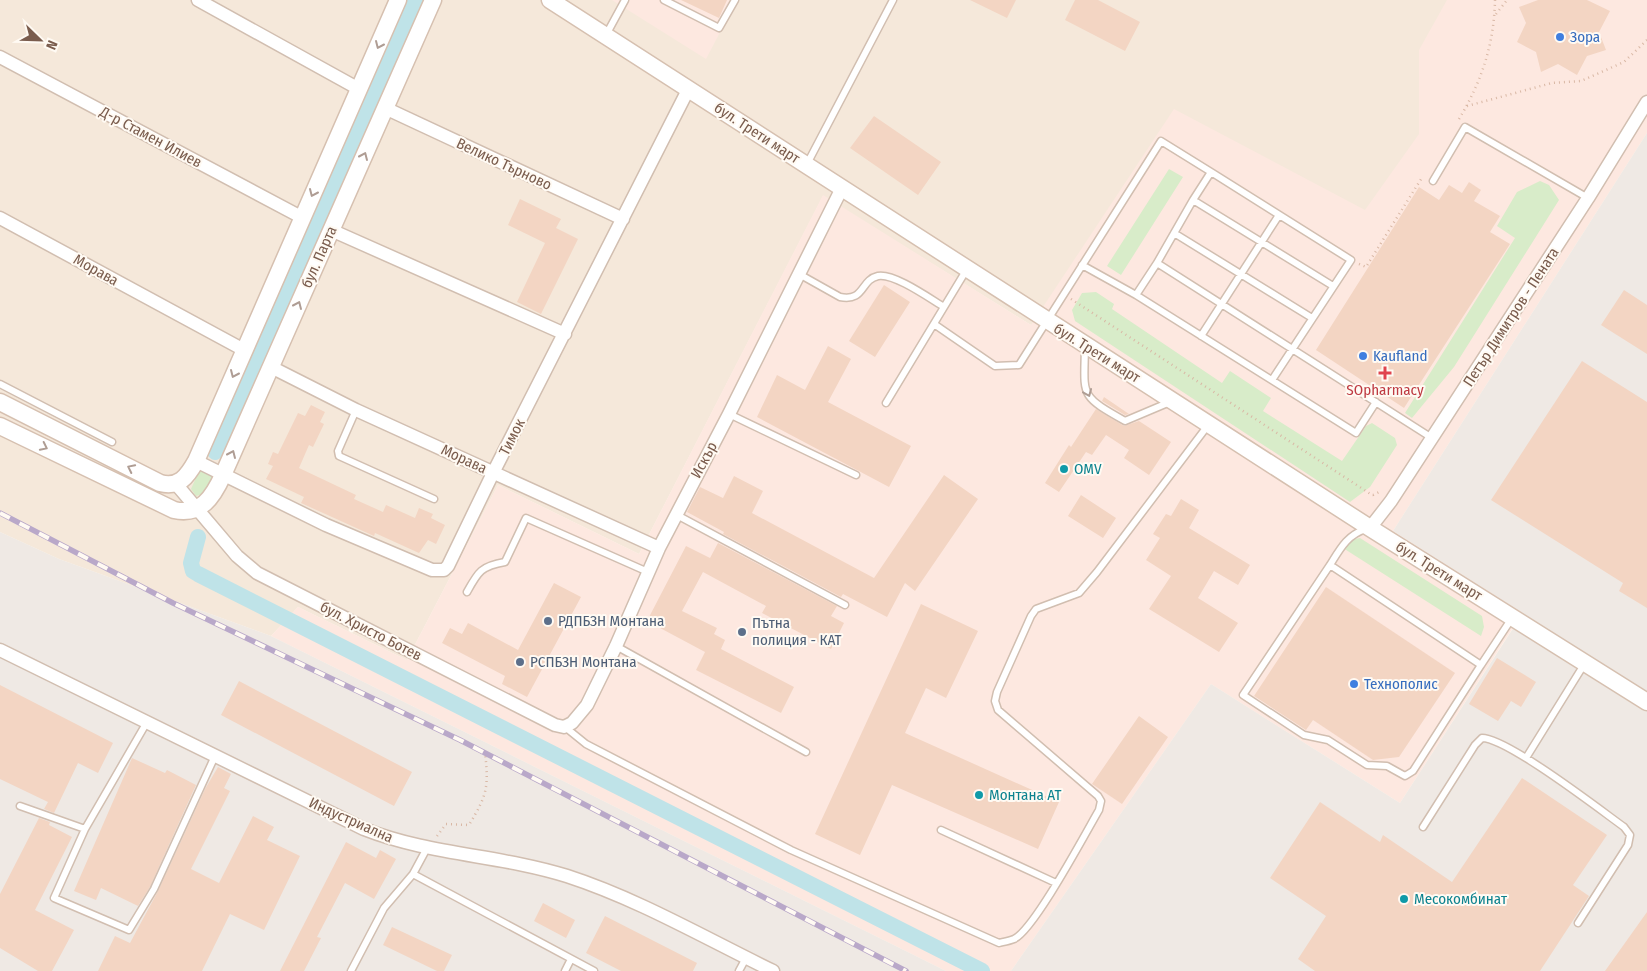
<svg xmlns="http://www.w3.org/2000/svg" width="1647" height="971" font-family="'Fira Sans Condensed',sans-serif">
  <style>
    .residential { fill: #f5e8da }
    .commercial { fill: #fde8e0 }
    .industrial { fill: #efe9e4 }
    .green { fill: #d8ecc9 }
    .lines { fill: none; stroke-linecap: round; stroke-linejoin: round }
    .canal { stroke: #bfe3e8; stroke-width: 16 }
    .building { fill: #f3d5c3 }
    .lane-casing { stroke: #d1beb0; stroke-width: 9 }
    .street-casing { stroke: #d1beb0; stroke-width: 15 }
    .secondary-casing { stroke: #d6c0b0; stroke-width: 19 }
    .path { stroke: #d9b8a5; stroke-width: 2.5; stroke-dasharray: 1 4; stroke-linecap: butt }
    .lane { stroke: #fff; stroke-width: 6 }
    .street { stroke: #fff; stroke-width: 12 }
    .secondary { stroke: #fff; stroke-width: 16 }
    .rail-casing { stroke: #b9a8c9; stroke-width: 5.5 }
    .rail { stroke: #fffaf3; stroke-width: 4; stroke-dasharray: 11; stroke-linecap: butt }
    .oneway { stroke: #af9d94 }
    .shop-dot { fill: #3f7fe0; stroke: #fffaf3; stroke-width: 2 }
    .health-dot { fill: #e0444e; stroke: #fffaf3; stroke-width: 2 }
    .culture-dot { fill: #0f9aa8; stroke: #fffaf3; stroke-width: 2 }
    .service-dot { fill: #5c6f8a; stroke: #fffaf3; stroke-width: 2 }
    .labels { text-anchor: middle; dominant-baseline: central; stroke-width: 4; stroke-linejoin: round; paint-order: stroke }
    .shop-label { font-size: 15px; fill: #366cbe; stroke: #fffaf3; text-anchor: start }
    .street-label { font-size: 15px; fill: #7a5c4d; stroke: #fffaf3 }
    .health-label { font-size: 15px; fill: #be3a42; stroke: #fffaf3 }
    .culture-label { font-size: 15px; fill: #0d838f; stroke: #fffaf3; text-anchor: start }
    .service-label { font-size: 15px; fill: #4e5e75; stroke: #fffaf3; text-anchor: start }
  </style>
  <rect width="100%" height="100%" fill="#fdf6ec"/>
  <path class="residential" d="M0,0h1647v133l-616,192 -208,-129 -184,358 -141,-69 -91,175 -109,-53 -27,29 -212,-77 -59,-27z"/>
  <path class="commercial" d="M612,0h125l-31,59z
    M1447,0h200v133l-254,398 130,81 -123,191 -189,-119 -200,287h-65l-675,-335 27,-29 109,53 91,-175 141,69 184,-359 208,130 143,-216 191,101 54,-76v-84z"/>
  <path class="industrial" d="M1647,133v838h-636l200,-287 189,119 123,-190 -130,-82z
    M0,532l59,27 212,77 675,335h-946z"/>
  <path class="green" d="M1169,169l14,8 -62,98 -14,-9z
    M1540,181l9,4 10,15 -105,167 -42,51 -7,-5 110,-175 -18,-12 20,-34z
    M1096,292l18,12 -2,5 110,74 8,-12 41,27 -8,13 79,50 24,-35 6,-3 23,15 2,7 -27,42 -20,15 -275,-181 -3,-11 10,-17z
    M200,469l13,6 -10,19 -7,2 -5,-7z
    M1360,538l122,78 2,11 -3,9 -138,-88 5,-8z"/>
  <g class="lines">
    <path class="canal" d="M215,452l201,-452
      M198,537l-7,26 2,8 5,3 784,397"/>
  </g>
  <path class="building" d="M681,0h46l-8,18z
    M970,0h46l-9,18z
    M1075,0h23l42,22 -15,29 -60,-31z
    M1538,0h49l23,11 -11,21 7,18 -19,6 -10,19 -19,-11 -17,8 -5,-20 -19,-10 9,-19 -7,-16z
    M874,116l67,46 -23,33 -68,-47z
    M1469,182l12,8 -7,11 26,15 -10,16 20,12 -106,164 -88,-58 103,-163 20,13 10,-15 13,8z
    M520,199l41,20 -5,9 22,11 -37,75 -24,-12 28,-59 -37,-18z
    M884,285l26,17 -35,55 -26,-16z
    M1624,290l23,15v49l-46,-29z
    M828,346l23,13 -23,43 83,44 -22,41 -132,-70 20,-42 28,15z
    M1582,361l65,41v206l-28,-17 4,-8 -132,-83z
    M1104,397l25,17 -4,1 -23,-14z
    M311,405l14,7 -5,10 4,2 -11,23 -4,-2 -10,23 57,27 -2,4 29,13 3,-7 29,13 4,-10 14,6 -2,4 14,7 -9,19 -8,-4 -9,13 -44,-20 -1,3 -73,-33 3,-6 -38,-18 7,-13 -5,-2 5,-12 5,2 20,-41 7,3z
    M1096,409l28,17 15,-5 32,21 -22,33 -25,-17 5,-8 -23,-15 -14,20 -6,-3 -27,40 -14,-9 24,-38 2,2z
    M944,475l34,24 -63,92 -10,-8 -18,34 -44,-23 -2,3 -118,-63 1,-2 -37,-20 13,-25 23,11 11,-22 29,15 -11,22 122,65z
    M1081,495l35,23 -13,20 -35,-22z
    M1181,499l18,11 -10,18 61,37 -12,20 -24,-14 -16,27 40,25 -19,29 -70,-43 22,-33 -25,-16 14,-22 -7,-4 13,-20 5,2z
    M718,543l119,63 -6,10 13,7 -13,26 -69,-36 4,-7 -63,-34 -21,39 35,17 -3,6 11,6 -4,9 73,38 -13,26 -85,-43 9,-18 -58,-31 39,-75 24,12z
    M554,583l27,14 -54,100 -25,-13 3,-8 -63,-33 8,-15 12,6 6,-11 50,27z
    M1326,587l129,86 -56,84 -26,3 -60,-40 -7,10 -52,-34z
    M921,604l57,27 -32,67 -20,-10 -21,45 154,69 -21,47 -146,-64 -32,70 -45,-21z
    M1497,658l39,24 -15,25 -10,-6 -13,20 -29,-17z
    M239,681l173,91 -18,34 -173,-91z
    M0,685l113,58 -15,30 -20,-10 -24,50 -10,-4 4,-7 -48,-23z
    M1139,716l29,21 -46,67 -30,-20z
    M132,758l33,15 2,-3 29,15 -46,102 -12,19 -37,-18 -5,12 -22,-9z
    M218,767l13,7 -7,14 6,3 -39,78 28,14 34,-67 21,11 -7,13 33,16 -36,74 -34,-16 -28,57h-104l17,-35 15,7 28,-52 47,-102z
    M1522,778l85,57 -34,50 16,11 -49,75h-225l-17,-12 28,-43 -56,-38 50,-76 60,40 3,-7 69,47z
    M39,818l11,4 -1,3 23,12 -37,73 39,20 -22,41h-14l-38,-23v-54z
    M346,842l30,16 4,-8 16,9 -22,40 -29,-16 -28,54 4,1 -17,33h-24z
    M543,903l32,17 -9,18 -32,-17z
    M1647,912v59h-42z
    M605,916l92,47 -4,8h-72l-35,-18z
    M392,927l60,28 -8,16h-7l-54,-26z"/>
  <g class="lines">
    <defs>
      <path id="lane" d="M664,0l55,28 16,-28
        M606,35l19,-35
        M807,164l86,-164
        M1433,181l32,-54 123,71
        M1174,233l138,85
        M1157,263l36,-63
        M1082,265l54,30
        M799,274l41,23c25,5 20,-17 38,-21 16,-3 51,22 66,31
        M934,324l61,42 24,-1 142,-224 50,31
        M1201,336l78,-121
        M1085,346c-1,51 -6,49 40,75l45,-19
        M1272,380l79,-120 -140,-88 -18,28 140,86
        M0,384l112,58
        M1376,402l-20,31 -220,-138 21,-32 275,175
        M886,403l81,-134
        M356,410l-18,41 1,5 95,43
        M729,414l127,61
        M675,514l170,91
        M1330,565c10,-16 17,-30 36,-36
        M467,592c11,-20 14,-26 38,-30l21,-44 122,54
        M616,646l190,106
        M1481,665l-68,106 -8,5 -18,-10 -20,-1 -39,-25 -24,-5 -61,-40 87,-130 151,100 31,-47
        M147,722l-62,107 -31,69 75,32 25,-41 61,-133
        M565,727l21,17 205,106 208,93c4,-1 10,-2 15,-4 20,-9 71,-105 85,-129l2,-9 -3,-5 -100,-86 -3,-9 2,-9 34,-76 5,-7 43,-16 18,-21 112,-148
        M1526,758l59,-95
        M20,806l65,23
        M1423,827l52,-82 7,-7c25,0 117,71 142,89l6,8 -2,10 -50,78
        M941,830l115,53
        M413,874l14,-26
        M351,971l33,-63 29,-34 181,97
        M565,971l6,-12
        M739,971l7,-13"/>
      <path id="street" d="M198,0l161,89
        M0,57l303,161
        M385,108l238,111
        M0,218l244,132
        M331,230l234,104
        M271,367l85,43 303,138
        M196,461l130,64 106,45h12l4,-4 45,-93 196,-385
        M176,484l61,72 20,17 298,152 9,2 8,-4 15,-18 29,-59 43,-98 70,-134 113,-226
        M1370,528l21,-27 197,-303 59,-96
        M0,650l364,179c66,26 136,26 203,47 71,23 138,62 206,95"/>
      <path id="secondary" d="M550,0l820,528 277,174
        M0,402l160,81c19,5 27,-6 36,-22l202,-461
        M0,426l174,84c27,6 39,-13 49,-35l210,-475"/>
    </defs>
    <use href="#lane" class="lane-casing"/>
    <use href="#street" class="street-casing"/>
    <use href="#secondary" class="secondary-casing"/>
    <path class="path" d="M1496,14l11,-14
      M1467,106l85,-23 29,-2 43,-19 23,-22
      M1459,119c23,-38 35,-75 36,-119
      M1359,264l7,3 57,-91
      M1071,299l298,194 4,2 6,-3
      M437,836l9,-12 23,1c18,-30 20,-37 16,-73"/>
    <use href="#lane" class="lane"/>
    <use href="#street" class="street"/>
    <use href="#secondary" class="secondary"/>
    <defs>
      <path id="rail" d="M0,513l173,90 287,137 446,231"/>
    </defs>
    <use href="#rail" class="rail-casing"/>
    <use href="#rail" class="rail"/>
  </g>
  <defs><path id="oneway-chevron" d="M-2-3.5L2.5 0L-2 3.5" fill="none" stroke-width="1.6" stroke-linecap="round" stroke-linejoin="round" transform="scale(1.25)"/></defs>
  <g class="oneway">
    <use href="#oneway-chevron" transform="translate(379 45) rotate(114)"/>
    <use href="#oneway-chevron" transform="translate(364 156) rotate(-66)"/>
    <use href="#oneway-chevron" transform="translate(313 193) rotate(114)"/>
    <use href="#oneway-chevron" transform="translate(298 305) rotate(-66)"/>
    <use href="#oneway-chevron" transform="translate(234 374) rotate(114)"/>
    <use href="#oneway-chevron" transform="translate(1088 393) rotate(67)"/>
    <use href="#oneway-chevron" transform="translate(44 447) rotate(26)"/>
    <use href="#oneway-chevron" transform="translate(232 454) rotate(-66)"/>
    <use href="#oneway-chevron" transform="translate(131 468) rotate(-154)"/>
  </g>
  <g class="shop-dot">
    <circle cx="1560" cy="37" r="5"/>
    <circle cx="1363" cy="356" r="5"/>
    <circle cx="1354" cy="684" r="5"/>
  </g>
  <path class="health-dot" d="M1382.5 365.5h5v5h5v5h-5v5h-5v-5h-5v-5h5z"/>
  <g class="culture-dot">
    <circle cx="1064" cy="469" r="5"/>
    <circle cx="979" cy="795" r="5"/>
    <circle cx="1404" cy="899" r="5"/>
  </g>
  <g class="service-dot">
    <circle cx="548" cy="621" r="5"/>
    <circle cx="742" cy="632" r="5"/>
    <circle cx="520" cy="662" r="5"/>
  </g>
  <g class="labels">
    <g class="shop-label">
      <text x="1570" y="37">Зора</text>
      <text x="1373" y="356">Kaufland</text>
      <text x="1364" y="684">Технополис</text>
    </g>
    <g class="street-label">
      <text transform="translate(757 133) rotate(33)">бул. Трети март</text>
      <text transform="translate(151 137) rotate(28)">Д-р Стамен Илиев</text>
      <text transform="translate(504 164) rotate(25)">Велико Търново</text>
      <text transform="translate(319 257) rotate(-66)">бул. Парта</text>
      <text transform="translate(96 270) rotate(29)">Морава</text>
      <text transform="translate(1511 317) rotate(-57)">Петър Димитров - Пената</text>
      <text transform="translate(1097 353) rotate(32)">бул. Трети март</text>
      <text transform="translate(512 437) rotate(-63)">Тимок</text>
      <text transform="translate(464 459) rotate(25)">Морава</text>
      <text transform="translate(704 460) rotate(-62)">Искър</text>
      <text transform="translate(1439 571) rotate(32)">бул. Трети март</text>
      <text transform="translate(371 631) rotate(27)">бул. Христо Ботев</text>
      <text transform="translate(351 820) rotate(24)">Индустриална</text>
    </g>
    <g class="health-label">
      <text x="1385" y="390">SOpharmacy</text>
    </g>
    <g class="culture-label">
      <text x="1074" y="469">OMV</text>
      <text x="989" y="795">Монтана АТ</text>
      <text x="1414" y="899">Месокомбинат</text>
    </g>
    <g class="service-label">
      <text x="558" y="621">РДПБЗН Монтана</text>
      <text x="752" y="623">Пътна<tspan x="752" dy="17">полиция - КАТ</tspan></text>
      <text x="530" y="662">РСПБЗН Монтана</text>
    </g>
  </g>
  <g transform="translate(40 40) rotate(113)" stroke="#fffaf3" stroke-width="4" paint-order="stroke">
  <path d="M0-4L9 19L0 12L-9 19Z" fill="#7a5c4d"/>
  <text y="-8" font-size="14" font-weight="bold" text-anchor="middle" fill="#7a5c4d">N</text>
  </g>
</svg>
